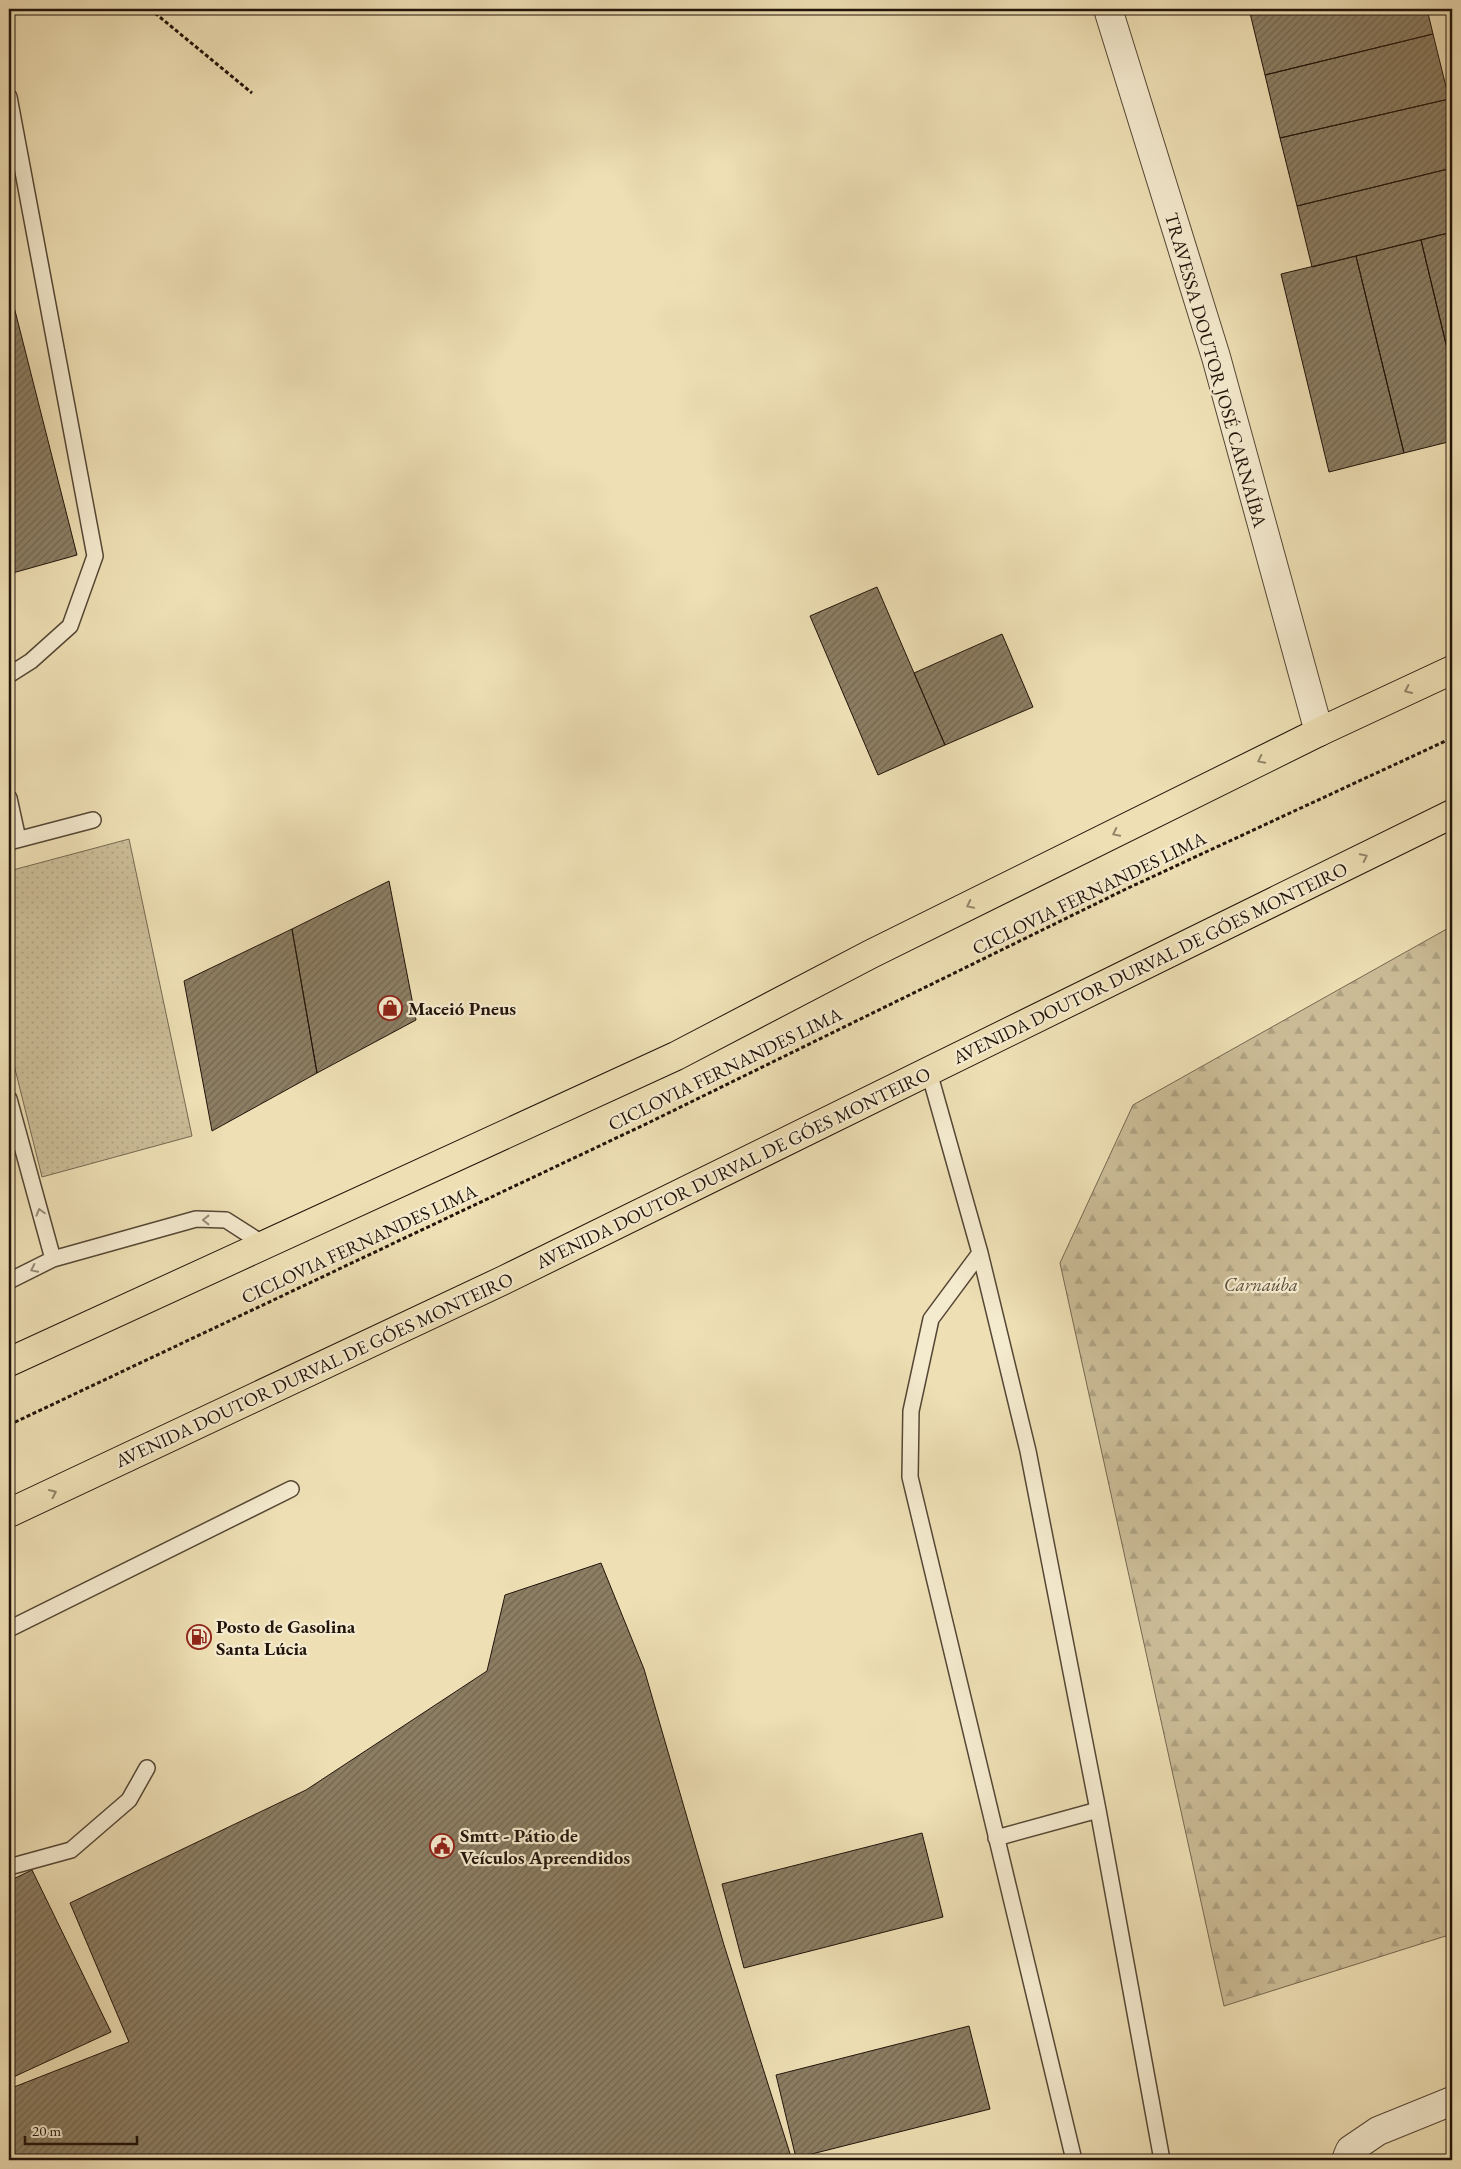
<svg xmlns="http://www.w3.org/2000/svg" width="1461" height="2169" font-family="'EB Garamond',serif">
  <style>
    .forest { fill: url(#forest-firs); stroke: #766851 }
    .park { fill: url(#park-dots); stroke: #766851 }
    .building { fill: url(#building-hatch); stroke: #22140b }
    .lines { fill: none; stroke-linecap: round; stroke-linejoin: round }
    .service-casing { stroke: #554735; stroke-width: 18 }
    .minor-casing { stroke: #554735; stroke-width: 30 }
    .trunk-casing { stroke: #22140b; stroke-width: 30 }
    .path { stroke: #22140b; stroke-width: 3; stroke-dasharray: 4 2.5; stroke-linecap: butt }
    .service { stroke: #f4eace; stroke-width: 15 }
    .minor { stroke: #f4eace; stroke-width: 28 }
    .trunk { stroke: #eedfb4; stroke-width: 28 }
    .oneway { stroke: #928468 }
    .oneway2 { stroke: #968a76 }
    .labels { text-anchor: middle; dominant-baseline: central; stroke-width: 4.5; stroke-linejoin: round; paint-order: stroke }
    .street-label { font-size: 19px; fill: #22140b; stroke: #f4eace }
    .poi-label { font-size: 19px; font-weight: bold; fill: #22140b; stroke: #f4eace; text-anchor: start }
    .park-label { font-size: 19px; font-style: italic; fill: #5d4f3c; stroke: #f4eace }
  </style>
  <defs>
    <pattern id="forest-firs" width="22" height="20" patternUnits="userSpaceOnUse" patternTransform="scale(1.25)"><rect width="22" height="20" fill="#cbbc97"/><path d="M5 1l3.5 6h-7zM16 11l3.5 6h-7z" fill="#aea181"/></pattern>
    <pattern id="park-dots" width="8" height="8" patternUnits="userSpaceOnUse" patternTransform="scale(1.25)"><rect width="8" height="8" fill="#cbbc97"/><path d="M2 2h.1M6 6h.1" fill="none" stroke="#aea181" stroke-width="1.8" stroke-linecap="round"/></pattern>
    <pattern id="building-hatch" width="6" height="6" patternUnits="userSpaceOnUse" patternTransform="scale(1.25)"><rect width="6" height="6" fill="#8c7e63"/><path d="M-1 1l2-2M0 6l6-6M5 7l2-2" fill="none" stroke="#726650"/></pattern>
  </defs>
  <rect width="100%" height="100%" fill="#eedfb4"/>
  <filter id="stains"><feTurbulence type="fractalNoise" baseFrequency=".004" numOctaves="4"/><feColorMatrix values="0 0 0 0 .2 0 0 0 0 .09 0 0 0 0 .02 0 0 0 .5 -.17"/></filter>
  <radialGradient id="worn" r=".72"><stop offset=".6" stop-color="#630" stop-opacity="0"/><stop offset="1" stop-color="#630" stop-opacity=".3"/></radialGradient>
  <path class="forest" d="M1452,926v1008l-228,72 -164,-743 73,-158z"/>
  <path class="park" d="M129,839l63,297 -150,41 -33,-132v-174z"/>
  <path class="building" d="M1249,9h178l6,25 -168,41z
    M1433,34l16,65 -169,39 -15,-63z
    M1449,99l3,12v57l-155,38 -17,-68z
    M1452,168v64l-140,35 -15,-61z
    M1452,232v137l-31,-129z
    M1421,240l31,129v72l-48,12 -48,-197z
    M1356,256l48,197 -75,19 -48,-198z
    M9,287l68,268 -68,19z
    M877,587l68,158 -67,30 -68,-159z
    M1002,634l31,73 -88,38 -31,-72z
    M389,881l27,139 -99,53 -25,-144z
    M292,929l25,144 -105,58 -28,-150z
    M601,1563l43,106 80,276 68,215h-783v-71l120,-47 -59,-139 236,-113 181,-119 18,-76z
    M922,1833l21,84 -199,51 -22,-84z
    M32,1870l79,162 -102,47v-198z
    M969,2026l21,83 -194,49 -20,-83z"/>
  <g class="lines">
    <defs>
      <path id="service" d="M9,97l86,459 -25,70 -39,35 -22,14
        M9,798l9,41
        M9,842l84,-22
        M929,1072l51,181 -49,66 -20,92 -1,66 164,683
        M9,1099l44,160
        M980,1253l48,198 70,359 64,350
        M9,1281l44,-22 143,-40 30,1 39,25
        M9,1629l282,-140
        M996,1838l102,-28
        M9,1867l62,-17 58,-50 18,-32"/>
      <path id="minor" d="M1108,9l108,348 103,375
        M1346,2160l4,-10 28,-19 74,-30"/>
      <path id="trunk" d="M9,1362l667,-306 195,-102 448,-222 133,-62
        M9,1513l495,-233 948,-466"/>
    </defs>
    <use href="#service" class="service-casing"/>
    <use href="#minor" class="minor-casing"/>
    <use href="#trunk" class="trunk-casing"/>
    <path class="path" d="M150,9l102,84
      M9,1425l639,-302 478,-234 326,-151"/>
    <use href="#service" class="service"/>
    <use href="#minor" class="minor"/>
    <use href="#trunk" class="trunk"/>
  </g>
  <defs><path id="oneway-chevron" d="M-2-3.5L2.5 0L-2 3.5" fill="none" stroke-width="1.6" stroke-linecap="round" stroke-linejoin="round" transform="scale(1.25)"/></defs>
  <g class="oneway">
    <use href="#oneway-chevron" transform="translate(1408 690) rotate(155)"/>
    <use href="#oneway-chevron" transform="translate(1261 760) rotate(154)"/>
    <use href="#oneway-chevron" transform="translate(1116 833) rotate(154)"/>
    <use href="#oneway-chevron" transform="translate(1364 857) rotate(-26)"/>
    <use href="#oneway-chevron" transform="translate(970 905) rotate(154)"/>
    <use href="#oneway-chevron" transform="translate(53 1493) rotate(-25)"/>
  </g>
  <g class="oneway2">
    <use href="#oneway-chevron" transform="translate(40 1212) rotate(-106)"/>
    <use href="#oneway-chevron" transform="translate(206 1220) rotate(-180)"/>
    <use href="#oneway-chevron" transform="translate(34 1269) rotate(154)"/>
  </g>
  <defs>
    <symbol id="shop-ring" viewBox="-11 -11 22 22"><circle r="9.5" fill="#f4eace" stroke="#8f2418" stroke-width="1.5"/><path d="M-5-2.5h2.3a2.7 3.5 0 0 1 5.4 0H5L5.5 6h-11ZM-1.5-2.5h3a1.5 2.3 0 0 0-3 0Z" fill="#8f2418"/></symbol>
    <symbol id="fuel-ring" viewBox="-11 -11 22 22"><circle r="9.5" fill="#f4eace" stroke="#8f2418" stroke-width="1.5"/><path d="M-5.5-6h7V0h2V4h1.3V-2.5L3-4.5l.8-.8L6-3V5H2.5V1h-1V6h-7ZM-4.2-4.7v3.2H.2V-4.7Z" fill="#8f2418"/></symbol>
    <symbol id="civic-ring" viewBox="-11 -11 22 22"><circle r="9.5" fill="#f4eace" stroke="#8f2418" stroke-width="1.5"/><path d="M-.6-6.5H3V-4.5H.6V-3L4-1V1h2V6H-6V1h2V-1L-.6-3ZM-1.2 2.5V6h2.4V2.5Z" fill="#8f2418"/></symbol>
  </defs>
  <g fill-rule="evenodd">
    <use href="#shop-ring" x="376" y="994" width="28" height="28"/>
    <use href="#fuel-ring" x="185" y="1623" width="28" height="28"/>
    <use href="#civic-ring" x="428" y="1832" width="28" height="28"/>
  </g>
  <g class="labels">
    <g class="street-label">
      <text transform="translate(1216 370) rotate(74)">TRAVESSA DOUTOR JOSÉ CARNAÍBA</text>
      <text transform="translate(1089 893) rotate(-26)">CICLOVIA FERNANDES LIMA</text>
      <text transform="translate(1150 963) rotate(-26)">AVENIDA DOUTOR DURVAL DE GÓES MONTEIRO</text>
      <text transform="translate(725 1069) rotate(-26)">CICLOVIA FERNANDES LIMA</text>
      <text transform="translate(733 1168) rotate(-26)">AVENIDA DOUTOR DURVAL DE GÓES MONTEIRO</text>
      <text transform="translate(359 1244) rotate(-25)">CICLOVIA FERNANDES LIMA</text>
      <text transform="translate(314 1370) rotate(-25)">AVENIDA DOUTOR DURVAL DE GÓES MONTEIRO</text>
    </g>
    <g class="poi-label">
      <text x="408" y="1008">Maceió Pneus</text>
      <text x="216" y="1626">Posto de Gasolina<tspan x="216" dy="22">Santa Lúcia</tspan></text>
      <text x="460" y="1835">Smtt - Pátio de<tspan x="460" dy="22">Veículos Apreendidos</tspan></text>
    </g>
    <g class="park-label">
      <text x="1261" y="1284">Carnaúba</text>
    </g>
  </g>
  <rect width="1461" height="2169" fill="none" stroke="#eedfb4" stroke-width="30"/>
  <rect x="10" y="10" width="1441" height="2149" fill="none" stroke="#22140b" stroke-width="2.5"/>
  <rect x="15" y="15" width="1431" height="2139" fill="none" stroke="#22140b"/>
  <path d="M25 2136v8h112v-8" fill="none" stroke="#22140b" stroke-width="2.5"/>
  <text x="32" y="2136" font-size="15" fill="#22140b" stroke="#f4eace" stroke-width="4" paint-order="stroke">20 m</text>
  <rect width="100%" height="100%" filter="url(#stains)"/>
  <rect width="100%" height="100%" fill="url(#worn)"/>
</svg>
